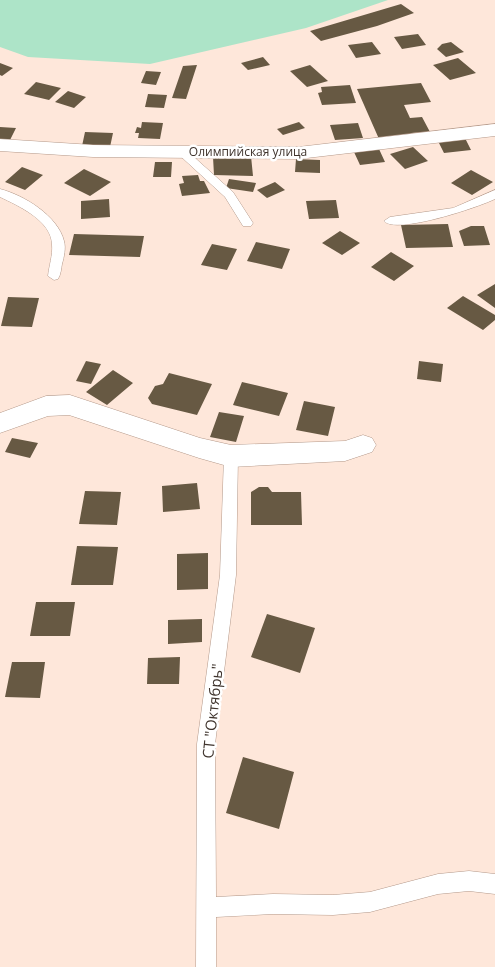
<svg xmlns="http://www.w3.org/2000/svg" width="495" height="967" font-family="'Open Sans',sans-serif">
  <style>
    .green { fill: #ade4c8 }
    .building { fill: #675943 }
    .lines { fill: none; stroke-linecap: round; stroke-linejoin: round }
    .service-casing { stroke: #b4998a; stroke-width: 1 }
    .minor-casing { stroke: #b4998a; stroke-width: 1 }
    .service { fill: #fff; fill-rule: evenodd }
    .minor { fill: #fff; fill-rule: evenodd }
    .labels { text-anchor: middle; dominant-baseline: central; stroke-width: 5; stroke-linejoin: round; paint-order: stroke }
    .far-street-label { font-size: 12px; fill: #3f342d; stroke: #fff }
    .street-label { font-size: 15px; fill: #3f342d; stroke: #fff }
  </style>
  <rect width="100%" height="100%" fill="#fee7da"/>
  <path class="green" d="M0,0h388l-82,28 -156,36 -122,-7 -28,-10z"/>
  <path class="building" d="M401,4l13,9 -37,13 -56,15 -11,-10z
    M418,34l8,11 -24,4 -8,-12z
    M372,42l9,12 -25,4 -8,-13z
    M451,42l13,10 -18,5 -9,-8 5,-5z
    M263,57l7,8 -22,5 -7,-7z
    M458,58l18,15 -26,7 -17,-15z
    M0,63l13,5 -11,8 -2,-1z
    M197,65l-11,34 -14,-1 11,-32z
    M310,65l18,16 -21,6 -17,-16z
    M146,71l15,1 -5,13 -15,-2z
    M36,82l25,6 -12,12 -25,-6z
    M421,83l10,19 -27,3 6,13 12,-1 8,15 -19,1 1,3 -33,3 -22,-50z
    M350,85l6,18 -34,2 -4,-12 4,-1 -1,-5z
    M68,91l18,6 -12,11 -19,-6z
    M148,94l19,1 -3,13 -19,-1z
    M142,122l21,1 -3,16 -22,-1 1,-5h-4l2,-6 4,1z
    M299,122l6,6 -22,7 -6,-6z
    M358,123l5,15 -28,2 -5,-15z
    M0,127l16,1 -6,12h-10z
    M85,132l28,1 -3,14 -28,-1z
    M464,136l7,14 -27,3 -7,-14z
    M413,147l15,14 -23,8 -15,-15z
    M379,149l6,13 -25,3 -6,-13z
    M251,156l2,20 -39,-1 -1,-18z
    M296,159l24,1v13l-25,-1z
    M155,162h17l-1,15h-18z
    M22,167l21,8 -18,15 -20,-8z
    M84,169l27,13 -21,14 -26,-13z
    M471,170l22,12 -21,13 -21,-12z
    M198,175l2,6h4l6,12 -28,3 -3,-12 5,-1 -2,-7z
    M229,179l27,4 -3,9 -27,-4z
    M275,182l10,8 -18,8 -10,-8z
    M109,199l1,18 -29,2v-18z
    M336,200l3,18 -30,1 -3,-18z
    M448,224l5,23 -47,1 -5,-23z
    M471,226h13l6,19 -26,1 -5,-15z
    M340,231l20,12 -18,12 -20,-12z
    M74,234l70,2 -4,21 -71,-2z
    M256,242l34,7 -8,20 -35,-8z
    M212,244l25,5 -10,21 -26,-5z
    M391,252l23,14 -20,15 -23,-14z
    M495,284v24l-18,-13z
    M463,296l32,19v5l-12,10 -36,-22z
    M8,297l31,1 -7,29 -31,-1z
    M86,361l15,3 -10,20 -15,-3z
    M419,361l24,3 -2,18 -24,-3z
    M113,370l20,13 -26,22 -21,-13z
    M169,373l43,11 -15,31 -45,-11 -4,-6 7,-12 8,-2z
    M242,382l46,11 -9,23 -46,-11z
    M304,401l31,6 -7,29 -32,-6z
    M219,412l25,4 -8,26 -26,-5z
    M12,438l26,5 -8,15 -25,-6z
    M197,483l3,26 -37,3 -1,-26z
    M259,487h9l4,5h29l1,33h-51v-33z
    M85,491l36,1 -4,33 -38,-1z
    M77,546l41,1 -5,38h-42z
    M208,553v36l-31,1v-36z
    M36,602h39l-5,34h-40z
    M267,614l48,14 -15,45 -49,-16z
    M202,619v23l-34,2v-24z
    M180,657l-1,27h-32l1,-26z
    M12,662h33l-5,36 -35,-1z
    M243,757l51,15 -15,57 -53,-16z"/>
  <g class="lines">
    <defs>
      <path id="service" d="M181,148l4,1 48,43 20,31 -2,3h-8l-18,-29 -48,-44 -2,-2z
        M0,189c24,6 58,27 64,52 2,7 0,16 -2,23 -1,5 -1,10 -4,15l-4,1 -6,-4c1,-10 5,-21 4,-31 0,-24 -33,-39 -52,-48z
        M495,190v9c-16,8 -99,36 -111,22l6,-4 63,-9z
        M231,450l5,2 2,4 -2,119 -21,169 1,153 57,-3 60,1 37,-3 68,-18 31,-3 26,3v20l-26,-3 -31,3 -68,18 -37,3 -60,-1 -57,3v50h-20l1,-223 23,-169 4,-119 2,-4z"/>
      <path id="minor" d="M495,124v12l-197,23 -205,-2 -93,-6v-12l93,6 205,2z
        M70,395l130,43 31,7 114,-4 18,-6 9,3 4,7 -4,7 -27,9 -114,6 -32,-9 -130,-43 -21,1 -48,17v-20l46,-17z"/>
    </defs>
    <use href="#service" class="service-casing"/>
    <use href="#minor" class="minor-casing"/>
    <use href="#service" class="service"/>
    <use href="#minor" class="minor"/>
  </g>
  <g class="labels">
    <g class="far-street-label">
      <text x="248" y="151">Олимпийская улица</text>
    </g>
    <g class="street-label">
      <text transform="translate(212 711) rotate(-84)">СТ "Октябрь"</text>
    </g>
  </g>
</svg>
